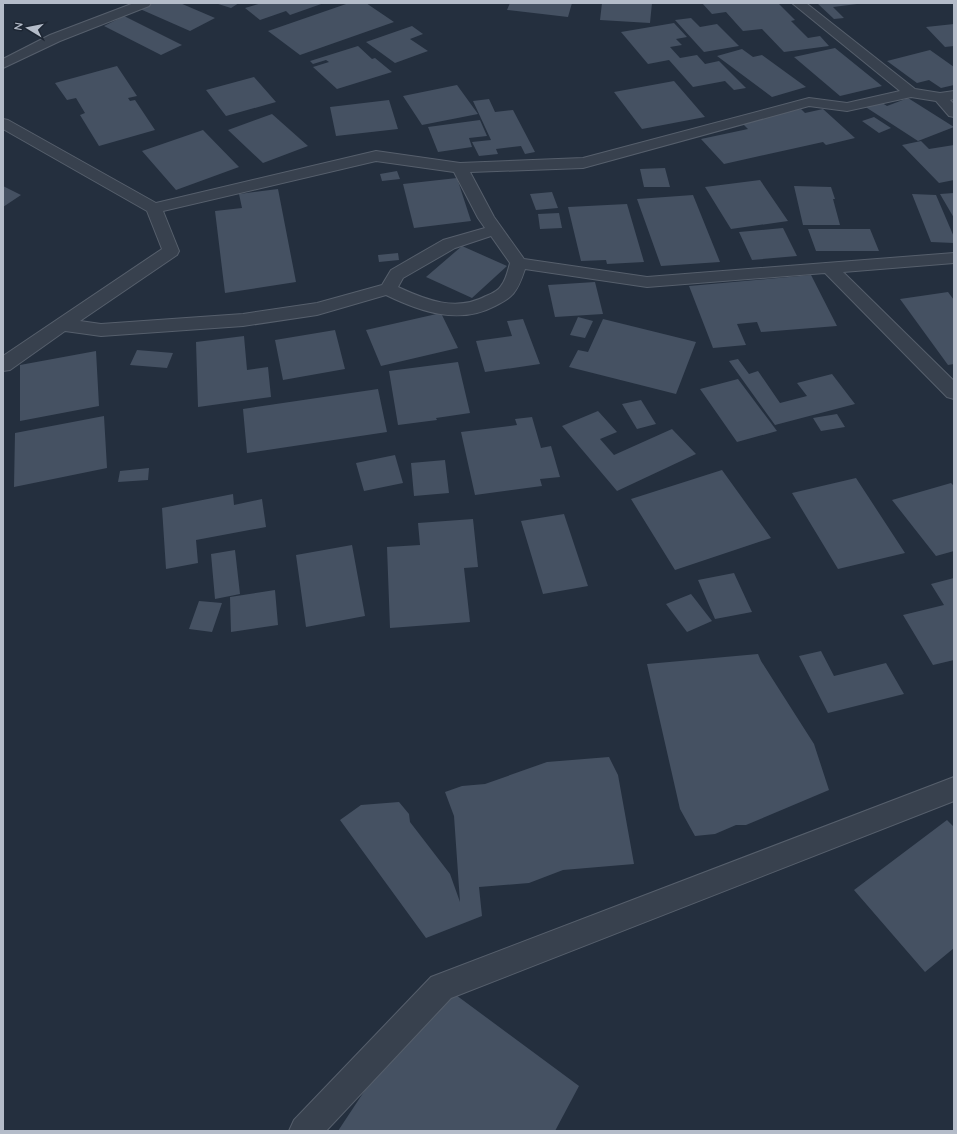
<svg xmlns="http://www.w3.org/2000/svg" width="957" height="1134" font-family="Quicksand,sans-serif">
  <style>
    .building { fill: #455162 }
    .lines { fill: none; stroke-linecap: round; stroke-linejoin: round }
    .street-casing { stroke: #565f6c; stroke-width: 2 }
    .street { fill: #38414e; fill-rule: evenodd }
  </style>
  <rect width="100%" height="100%" fill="#242f3e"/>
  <path class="building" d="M153,3h27l35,15 -25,13 -50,-22z
    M215,3h24l-8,5z
    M262,3h62l-34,12 -4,-4 -26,9 -15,-12z
    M349,3h17l28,19 -94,33 -32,-24z
    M510,3h62l-4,14 -61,-7z
    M602,3h50l-2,20 -50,-3z
    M702,3h76l17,17 -4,1 17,17 12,-2 9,10 -45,6 -22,-23 -19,2 -17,-19 -14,2z
    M817,3h40v1l-24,3 11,11 -10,1z
    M124,16l58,29 -21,10 -57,-29z
    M691,18l9,9 17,-3 22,22 -35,6 -29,-32z
    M674,23l13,14 -11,2 6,6 -12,2 10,11 17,-3 8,9 14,-3 27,27 -12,2 -9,-9 -32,6 -24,-27 -21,4 -27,-32z
    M954,24v22l-9,1 -19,-20z
    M412,26l11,8 -13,5 18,12 -33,12 -29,-21z
    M358,46l14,13 3,-1 17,14 -55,17 -24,-22 16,-5 -3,-2 -13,4 -3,-3z
    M835,48l47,38 -42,10 -46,-39z
    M742,49l11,8 9,-2 44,32 -34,10 -55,-41z
    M930,50l24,17v18l-13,3 -12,-8 -12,3 -30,-22z
    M117,66l20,30 -9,2 2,3 5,-1 20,30 -56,16 -19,-31 5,-2 -9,-15 -9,2 -12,-17z
    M254,77l22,25 -50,14 -20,-26z
    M674,81l31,36 -63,12 -28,-37z
    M457,85l21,29 -56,11 -19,-29z
    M908,98l46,29 -36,14 -54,-35 15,-5 8,5z
    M489,99l6,13 18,-2 22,42 -10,2 -4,-8 -25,3 2,5 -19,2 -7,-14 19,-2 -18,-39z
    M389,100l9,29 -62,7 -6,-29z
    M801,109l4,4 18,-4 32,29 -29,7 -3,-3 -99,22 -23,-25 47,-10 -7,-7z
    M272,114l36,32 -45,17 -35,-33z
    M874,117l17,11 -12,5 -17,-12z
    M480,120l7,16 -18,2 3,9 -34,5 -10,-25z
    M203,130l36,37 -63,23 -34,-39z
    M921,141l8,8 25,-4v35l-15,3 -37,-38z
    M665,168l5,19h-26l-4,-18z
    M397,171l3,8 -18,2 -2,-7z
    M457,178l14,43 -57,7 -11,-44z
    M760,180l28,41 -57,8 -26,-42z
    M3,186l18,9 -18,12z
    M794,186l37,1 4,12h-2l7,26h-37z
    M278,189l18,93 -71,11 -10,-82 27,-3 -3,-14z
    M552,192l6,16 -22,2 -6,-16z
    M954,193v25l-14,-24z
    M912,194l24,1 18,42v6l-23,-1z
    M693,195l27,67 -59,4 -24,-67z
    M627,204l17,58 -37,2 -1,-4 -25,1 -13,-54z
    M559,213l3,15 -22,1 -2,-15z
    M783,228l14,28 -45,4 -13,-28z
    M808,229h62l9,22h-63z
    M462,246l45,20 -35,32 -46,-21z
    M398,253l1,7 -20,2 -1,-7z
    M811,275l26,51 -76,6 -4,-10 -20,2 9,21 -33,3 -24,-62z
    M595,282l8,32 -48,3 -7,-32z
    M948,292l6,8v64l-6,1 -48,-66z
    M441,313l17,35 -77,18 -15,-36z
    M578,317l15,4 -8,17 -15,-3z
    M523,319l17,45 -55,8 -9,-31 36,-5 -5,-15z
    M603,319l93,23 -20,52 -107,-27 9,-17 10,2z
    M335,330l10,39 -62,11 -8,-40z
    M244,336l3,34 21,-3 3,30 -73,10 -2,-65z
    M137,350l36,3 -6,15 -37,-3z
    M96,351l3,55 -79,15v-56z
    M738,359l11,15 9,-3 22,32 27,-7 -10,-13 35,-9 23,30 -80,21 -46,-64z
    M458,362l12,51 -34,5 1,2 -39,5 -9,-54z
    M738,379l39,52 -40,11 -37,-53z
    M378,389l9,43 -140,21 -4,-44z
    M641,400l15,24 -19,5 -15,-25z
    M598,411l19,21 -17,7 14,16 58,-26 24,25 -79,37 -55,-65z
    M837,414l8,13 -24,4 -8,-13z
    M104,416l3,52 -93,19 1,-54z
    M532,417l9,31 10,-2 9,31 -20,2 2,7 -67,9 -14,-63 56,-7 -2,-6z
    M395,455l8,28 -39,8 -8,-28z
    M445,460l4,33 -35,3 -3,-33z
    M149,468l-1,12 -30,2 2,-11z
    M722,470l49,68 -96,32 -44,-71z
    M856,478l49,75 -67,16 -46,-76z
    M951,483l3,3v65l-18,5 -44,-56z
    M233,494l1,11 28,-6 4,28 -70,13 2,23 -32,6 -4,-61z
    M564,514l24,72 -45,8 -22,-73z
    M473,519l5,48 -14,1 6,54 -80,6 -3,-81 33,-2 -2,-22z
    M352,545l13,71 -59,11 -10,-72z
    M235,550l5,44 -25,5 -4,-45z
    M734,573l18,39 -37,7 -17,-39z
    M954,578v82l-21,5 -30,-50 41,-10 -13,-21z
    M275,590l3,35 -47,7 -1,-35z
    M691,594l21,27 -25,11 -21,-28z
    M199,601l23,2 -10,29 -23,-3z
    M821,651l13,25 52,-13 18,31 -76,19 -29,-57z
    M758,654l3,7 53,83 15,46 -83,35h-10l-21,9 -20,2 -15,-27 -33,-145z
    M609,757l9,18 16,89 -71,6 -34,13 -50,4 3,29 -56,22 -86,-118 21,-15 38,-3 10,12 1,8 40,52 10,28 -6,-86 -9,-24 17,-6 23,-2 62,-22z
    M947,820l7,7v121l-29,24 -71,-82z
    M437,981l142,105 -24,45h-217z"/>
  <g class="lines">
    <defs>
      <path id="street" d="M134,3h17l-2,3 -89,35 -57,27v-9l47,-24z
        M792,3h14l109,86 25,4 14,-2v8l-4,1 4,4v13l-5,-1 -13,-15 -25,-4 -64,14 -38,-5 -226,62 -113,4 24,45 30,42 123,18 307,-24v10l-111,9 111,109v18l-7,-2 -122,-124 -178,14 -122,-18c-3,9 -6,18 -12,25 -4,5 -12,9 -18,12 -36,19 -74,6 -109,-11l-69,20 -74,11 -142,10 -36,-5 -55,39 -7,1v-15l159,-107 -15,-38 -144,-82v-10l5,1 148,83 220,-52 84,12 123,-5 226,-60 38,5 53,-12zM376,161l78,11 24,46 7,10 -42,12 -52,30 -9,15 -65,18 -74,11 -142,10 -21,-3 97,-66 2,-4 -16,-40zM491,236l19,27c-2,7 -4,17 -9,23 -3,5 -10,8 -15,10 -30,16 -60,4 -88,-9l5,-9 52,-30z
        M954,777v24l-503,197 -125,133h-37l5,-11 137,-143z"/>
    </defs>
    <use href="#street" class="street-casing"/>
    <use href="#street" class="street"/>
  </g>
  <rect width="957" height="1134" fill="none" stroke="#b4bcc9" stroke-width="8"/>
  <g transform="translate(28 28) rotate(280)" stroke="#1d2633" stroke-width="3" paint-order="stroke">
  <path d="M0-3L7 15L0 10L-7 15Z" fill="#b4bcc9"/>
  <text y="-6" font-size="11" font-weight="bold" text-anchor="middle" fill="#b4bcc9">N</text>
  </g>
</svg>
